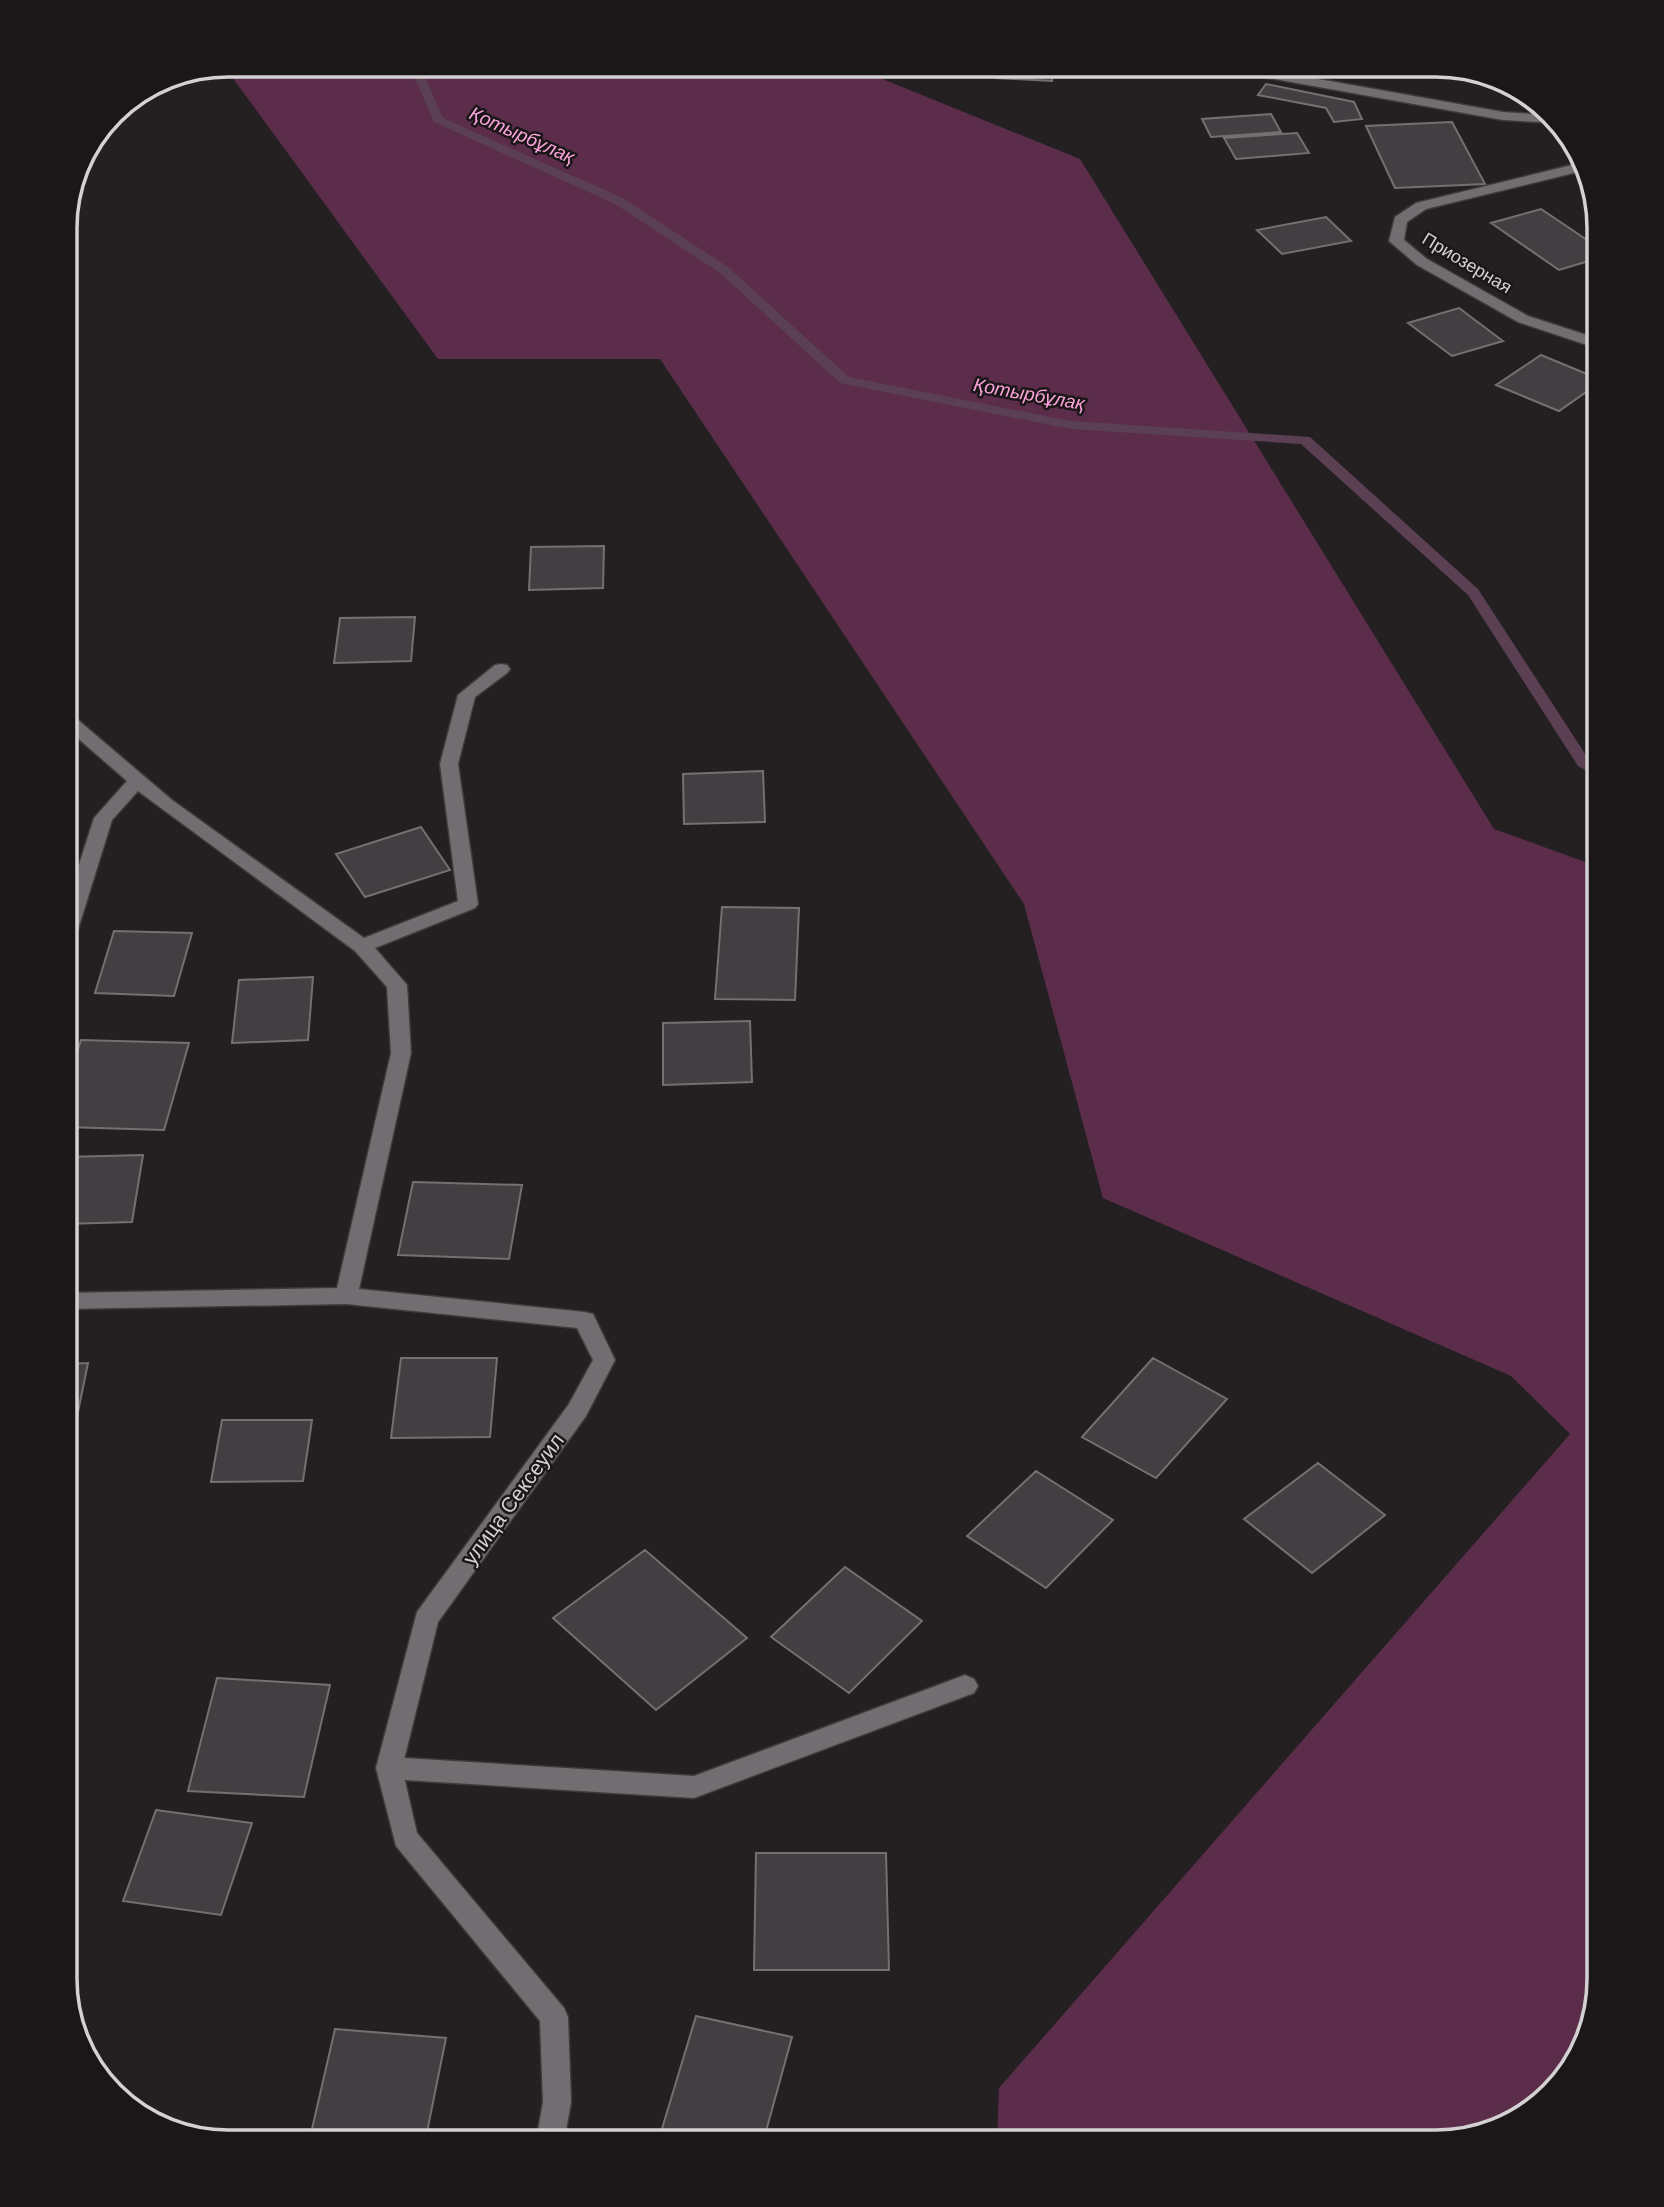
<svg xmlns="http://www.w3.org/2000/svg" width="1664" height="2207" font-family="Helvetica,sans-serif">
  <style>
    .green { fill: #5b2d4b }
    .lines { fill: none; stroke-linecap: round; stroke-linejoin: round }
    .stream { fill: #5b3f53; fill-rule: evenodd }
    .building { fill: #423e41; stroke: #747072; stroke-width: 2 }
    .lane-casing { stroke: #3d3a3c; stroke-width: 3 }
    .street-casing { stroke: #3d3a3c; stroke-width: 3 }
    .lane { fill: #726d70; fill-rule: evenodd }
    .street { fill: #726d70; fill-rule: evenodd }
    .labels { text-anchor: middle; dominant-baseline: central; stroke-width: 5; stroke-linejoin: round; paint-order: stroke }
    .far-street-label { font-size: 18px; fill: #d3d1d2; stroke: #1b1719 }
    .far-water-label { font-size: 19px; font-style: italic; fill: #fba3da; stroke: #1b1719 }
    .street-label { font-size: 21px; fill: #d3d1d2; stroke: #1b1719 }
    .rim { fill: none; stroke: #d3d1d2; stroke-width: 3.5 }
  </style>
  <rect width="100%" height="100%" fill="#242022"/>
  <path class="green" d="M848,65l232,94 414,670 105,38v1112l-21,81 -52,55 -90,27h-439l2,-54 571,-654 -59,-58 -408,-178 -79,-294 -364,-545h-222l-214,-293z"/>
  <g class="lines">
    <path class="stream" d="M409,65h11l23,53 180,80 105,69 121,110 222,44 239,16 168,152 111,171 10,6v12l-21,-12 -110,-171 -167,-151 -230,-15 -231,-46 -120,-110 -105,-69 -181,-82z"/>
  </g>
  <path class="building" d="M998,65h56l-2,16 -56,-3z
    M1266,84l88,18 8,17 -28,3 -8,-14 -68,-13z
    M1271,114l10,18 -70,5 -9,-18z
    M1452,122l33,62 -90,4 -29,-62z
    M1297,133l12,20 -73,6 -12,-21z
    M1541,209l58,39v10l-40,12 -68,-47z
    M1326,217l25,24 -69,13 -25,-24z
    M1459,308l44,33 -51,15 -44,-33z
    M1541,355l58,24v4l-40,28 -63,-26z
    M604,546l-1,42 -74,2 2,-43z
    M415,617l-4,44 -77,2 6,-45z
    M763,771l2,51 -81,2 -1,-50z
    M421,827l29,43 -85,27 -29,-43z
    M722,907l77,1 -4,92 -80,-1z
    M114,931l78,2 -18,63 -79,-3z
    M313,977l-5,63 -76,3 7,-63z
    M750,1021l2,61 -89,3v-62z
    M81,1040l108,3 -25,87 -99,-3v-37z
    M143,1155l-11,67 -67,2v-67z
    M413,1182l109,3 -13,74 -111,-4z
    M401,1358h96l-7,79 -99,1z
    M1153,1358l74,41 -71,79 -74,-41z
    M88,1363l-19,93h-4v-92z
    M222,1420h90l-9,61 -92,1z
    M1318,1463l67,52 -73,58 -68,-54z
    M1036,1471l77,49 -67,68 -79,-52z
    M645,1550l102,88 -91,72 -103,-92z
    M845,1567l77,54 -73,72 -78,-56z
    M217,1678l113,7 -26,112 -116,-6z
    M156,1810l96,13 -31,92 -98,-14z
    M756,1853h130l3,117h-135z
    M696,2016l96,21 -29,105h-105z
    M335,2029l111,9 -21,104h-116z"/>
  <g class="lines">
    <defs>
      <path id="lane" d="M1211,65h30l262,47 45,3 9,8 -54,-3 -285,-51z
        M1580,163l2,8 -156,38 -19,13 -3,18 23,19 101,57 71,23v10l-81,-27 -101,-57 -28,-24 6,-24 21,-14z
        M965,1675l9,4 4,7 -4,7 -280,105 -305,-19 -9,-3 -4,-8 4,-8 9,-3 305,19z"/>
      <path id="street" d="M501,664l6,1 3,4 -3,4 -32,24 -17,67 20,140 -3,4 -100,40 32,37 4,68 -52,236 226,23 8,2 22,46 -29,56 -148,206 -36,146 15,65 147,175 4,9 3,85 -7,40h-28l7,-40 -3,-81 -144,-175 -20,-78 41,-156 152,-208 24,-44 -16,-32 -231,-24 -281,5v-16l272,-5 54,-235 -4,-66 -32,-36 -217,-160 -26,29 -37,119 -3,5 -7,1v-37l29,-90 33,-37 -62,-54v-14l6,1 101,86 192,138 94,-37 -18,-137 18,-69 37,-30z"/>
    </defs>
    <use href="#lane" class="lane-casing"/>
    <use href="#street" class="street-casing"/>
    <use href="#lane" class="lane"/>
    <use href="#street" class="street"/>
  </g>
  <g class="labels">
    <g class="far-street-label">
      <text transform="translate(1467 263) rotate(31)">Приозерная</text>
    </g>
    <g class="far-water-label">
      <text transform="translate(522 135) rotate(24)">Қотырбұлақ</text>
      <text transform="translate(1029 394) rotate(10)">Қотырбұлақ</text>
    </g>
    <g class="street-label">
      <text transform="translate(513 1499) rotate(-54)">улица Сексеуил</text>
    </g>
  </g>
  <path d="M0 0H1664V2207H0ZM228 77H1436A151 151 0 0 1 1587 228V1979A151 151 0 0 1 1436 2130H228A151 151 0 0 1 77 1979V228A151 151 0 0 1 228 77Z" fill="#1b1719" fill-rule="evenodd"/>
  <path class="rim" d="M228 77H1436A151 151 0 0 1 1587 228V1979A151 151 0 0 1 1436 2130H228A151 151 0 0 1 77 1979V228A151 151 0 0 1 228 77Z"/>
</svg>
